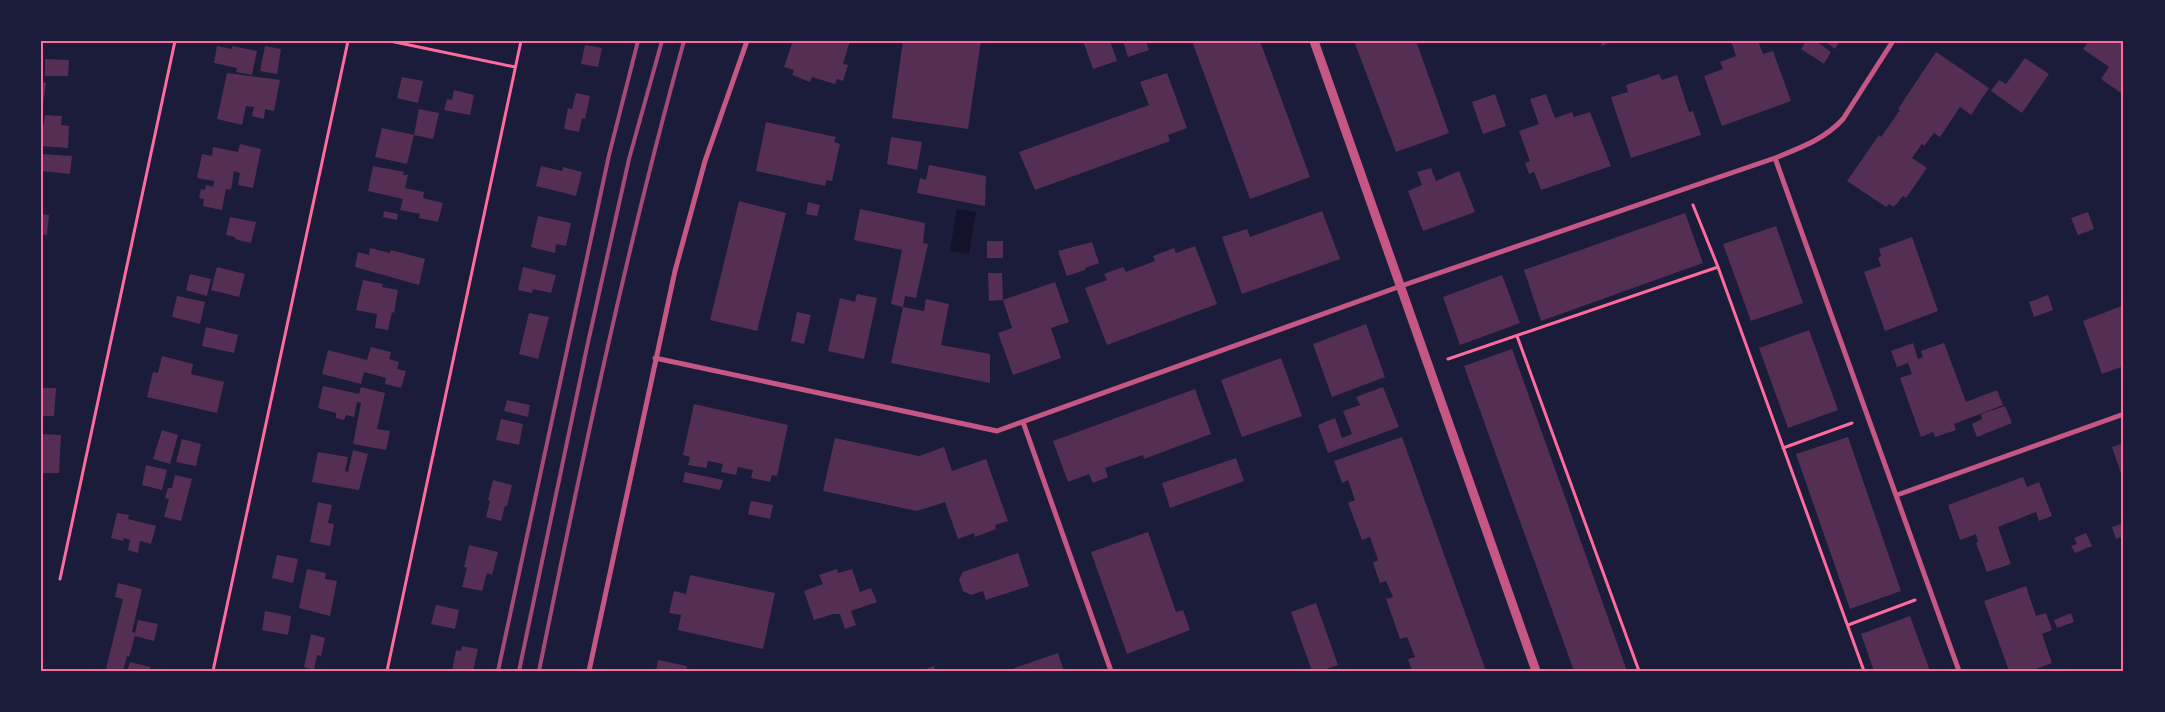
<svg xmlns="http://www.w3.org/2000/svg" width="2165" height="712" font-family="'Open Sans',sans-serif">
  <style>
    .water { fill: #12122b }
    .building { fill: #542f53 }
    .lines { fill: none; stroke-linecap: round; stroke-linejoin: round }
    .path { stroke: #ff6b9d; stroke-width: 3 }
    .minor { stroke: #c65784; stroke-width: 5 }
    .tertiary { stroke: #c65784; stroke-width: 9 }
    .rail { stroke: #a44b75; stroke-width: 4 }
    .neatline { fill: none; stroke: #ff6b9d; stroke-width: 2 }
  </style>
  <rect width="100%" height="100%" fill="#1b1b3a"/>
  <path class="water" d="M957,209l19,3 -7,42 -19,-3z"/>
  <path class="building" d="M793,41h57l-7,23 5,1 -5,16 -6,-2 -2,5 -23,-7 -2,5 -18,-7 2,-5 -10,-3z
    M903,41h78l-13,88 -76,-11z
    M1083,41h27l7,20 -24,8z
    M1123,41h23l3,9 -21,7z
    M1192,41h68l50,136 -60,22z
    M1354,41h62l33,92 -53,19z
    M1600,41h13l-11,5z
    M1731,41h27l5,13 10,-3 18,50 -69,25 -18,-50 19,-7 -3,-7 16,-6z
    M1806,41h10l15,11 -7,12 -23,-15z
    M1824,41h16l-5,8z
    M2089,41h35v54l-23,-16 8,-12 -26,-18z
    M585,45l17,3 -4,19 -17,-3z
    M217,46l15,3v-3l25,5 -5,24 -16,-3 1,-4 -23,-5z
    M265,46l16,3 -4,25 -17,-3z
    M1936,52l53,36 -18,27 -11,-8 -20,30 -6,-4 -10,13 -2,-2 -10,14 15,10 -21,30 -3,-2 -9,11 -5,-3 -3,3 -39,-26 32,-46 2,2 19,-27 -2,-1z
    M2025,58l24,16 -27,39 -31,-22 8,-11 7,4z
    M45,59l24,1 -1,16h-23z
    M227,73l53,7 -6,31 -9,-2 -1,10 -12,-3 2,-9 -8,-1 -4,19 -25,-6z
    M1167,73l20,55 -19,7 2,6 -135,49 -16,-38 130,-47 -9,-23z
    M1659,74l3,6 15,-5 12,37 4,-1 8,24 -70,23 -20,-61 17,-5 -2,-7z
    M402,77l21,4 -5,22 -21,-5z
    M41,82l5,1 -3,23h-2z
    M454,90l20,5 -4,20 -26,-5 3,-11 5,1z
    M576,93l14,3 -5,23 -3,-1 -3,14 -15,-3 4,-21 4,1z
    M1495,94l11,32 -23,8 -11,-32z
    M1546,94l9,24 17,-6 2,5 16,-5 21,54 -70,24 -7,-18 -5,2 -4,-11 5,-2 -11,-30 20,-7 -9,-25z
    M419,109l20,4 -6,26 -19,-4z
    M45,115l17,1 -1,9 8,1 -1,22 -27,-2v-22h3z
    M766,122l70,15 -2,5 6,2 -8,37 -5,-1 -2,6 -69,-15z
    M382,128l32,7 -7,29 -32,-7z
    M891,137l31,5 -5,28 -30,-6z
    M240,144l21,5 -8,39 -15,-3 2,-12 -6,-2 -3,19 -5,-1 -4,21 -19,-4 1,-7 -5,-1 2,-9 4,1 1,-5 7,2 1,-6 -17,-3 5,-24 10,2 1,-9 25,5z
    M41,154l31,2 -2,18 -29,-3z
    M929,165l57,11 -1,30 -68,-13 3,-15 6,2z
    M373,166l31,6 -1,3h5l-3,13 19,4 -1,6 20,5 -5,19 -19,-4 1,-4 -20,-4 3,-11 -35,-8z
    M541,166l21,5 1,-4 19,5 -6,24 -40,-10z
    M1431,168l5,13 23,-10 16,41 -52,19 -15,-40 14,-6 -5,-13z
    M739,201l47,12 -29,118 -47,-11z
    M808,202l12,3 -3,11 -11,-2z
    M860,209l65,14 -2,20 5,1 -12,54 -11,-2 -2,11 -12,-3 11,-54 -48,-10z
    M384,211l14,3 -1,6 -14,-3z
    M1322,211l18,48 -98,35 -20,-57 25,-8 3,8z
    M2088,212l6,17 -16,6 -7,-17z
    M1685,213l18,50 -162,58 -17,-51z
    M41,214l8,1 -2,20 -6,-1z
    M538,216l33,7 -5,23 -10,-2 -1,9 -24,-6z
    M230,217l26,5 -5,21 -16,-4v-2l-9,-2z
    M1776,226l27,77 -52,18 -28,-77z
    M1912,237l26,74 -53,20 -21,-59 17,-6 -3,-8 3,-2 -2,-7z
    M987,241h16v17h-16z
    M1092,242l7,21 -14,5v2l-18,6 -9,-25z
    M1195,246l22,58 -110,41 -22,-57 22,-8 -3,-6 19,-7 3,5 29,-11 -2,-5 21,-8 2,5z
    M370,248l20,5 1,-3 34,9 -6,26 -64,-18 3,-15 11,3z
    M217,267l28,7 -6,23 -28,-7z
    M523,267l33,8 -5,18 -18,-4 -1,4 -14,-3z
    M988,273h14l1,27 52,-18 14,40 -18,6 10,30 -48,17 -15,-42 14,-5 -9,-28 -14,1z
    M190,274l21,5 -4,17 -21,-6z
    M1502,275l18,48 -60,22 -17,-48z
    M363,280l20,4 -1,3 16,3 -4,23 -2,-1 -4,18 -13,-2 2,-14 -21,-4z
    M857,294l20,4 -13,61 -36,-8 12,-53 15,4z
    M2048,295l5,15 -19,7 -5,-15z
    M177,296l28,6 -5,22 -28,-7z
    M926,299l23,5 -8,41 49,9v29l-99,-20 12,-56 21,4z
    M2124,305v61l-22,8 -19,-53z
    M797,312l14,3 -7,29 -13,-3z
    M529,313l20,4 -11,42 -19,-5z
    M1366,324l19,53 -53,20 -19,-53z
    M206,327l32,8 -4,18 -32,-7z
    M1809,330l29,80 -50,18 -29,-80z
    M1913,343l5,16 5,-2 -2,-6 23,-8 22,59 31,-12 6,15 -49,19 2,6 -21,7 -2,-5 -12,5 -21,-59 12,-4 -4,-11 -11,4 -6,-16z
    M371,347l20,5 -2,7 10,3 -2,7 9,2 -5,17 -16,-4 1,-6 -22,-6 -3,12 -39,-10 6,-24 39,10z
    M1512,349l58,162 57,160h-53l-110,-305z
    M162,356l31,8 -2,10 33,8 -7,31 -70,-16 6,-25 5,1z
    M1281,358l21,58 -60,21 -21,-57z
    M323,386l36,8 2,-7 24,6 -8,36 13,2 -4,19 -33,-6 8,-41 -4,-1 -3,15 -8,-2 -2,5 -8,-2v-5l-18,-5z
    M1383,387l16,40 -71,26 -10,-28 17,-7 7,20 10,-4 -9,-23 17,-6 -4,-8z
    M41,388h15l-2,28h-13z
    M1195,389l16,45 -67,25 -1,-4 -38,13 3,9 -15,6 -4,-9 -21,8 -15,-41z
    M507,400l23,5 -2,12 -24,-6z
    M694,404l94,21 -11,51 -5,-1 -2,7 -19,-4 2,-8 -15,-3 -2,8 -15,-3 2,-8 -15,-3 -2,7 -18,-3 2,-8 -7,-2z
    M2005,406l7,17 -35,14 -5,-13 10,-5 -1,-5z
    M501,419l22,5 -4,21 -23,-5z
    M162,430l16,5 -8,29 -17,-5z
    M41,434l20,1 -2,38h-18z
    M1402,437l44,123 40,111h-74l-4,-12 7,-2 -8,-20 -7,2 -14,-40 7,-2 -7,-16 -6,2 -7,-20 5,-3 -8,-23 -8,3 -14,-37 7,-3 -7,-20 -6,3 -8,-22z
    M1848,437l53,154 -51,18 -54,-155z
    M835,438l84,18 25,-9 8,24 34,-12 22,62 -13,4 1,4 -21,8 -1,-4 -16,6 -13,-37 -28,9 -94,-20z
    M182,439l19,5 -5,22 -20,-4z
    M2124,443v36h-1l-11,-32z
    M353,450l15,4 -9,36 -47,-8 6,-30 30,5 -3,14 3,1z
    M1236,458l8,23 -74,27 -8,-25z
    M146,465l21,5 -5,20 -20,-5z
    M685,472l38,8 -3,10 -37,-8z
    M175,475l17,4 -11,42 -17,-4 5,-18 -4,-1 3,-10h4z
    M2023,477l4,10 12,-5 13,34 -13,5 -3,-9 -38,15 13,37 -24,8 -11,-29 2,-1 -2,-8 -16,6 -12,-35z
    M493,480l19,5 -5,21h-2l-4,15 -15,-4 4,-16 -2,-1z
    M751,501l22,4 -3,14 -22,-5z
    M318,502l14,3 -4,18 6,1 -4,22 -20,-4z
    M117,513l12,2 -1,4 28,7 -5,18 -11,-3 -2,12 -10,-3 2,-10 -6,-2 -1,3 -12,-3z
    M2124,523v13l-8,3 -4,-12z
    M1148,532l28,80 7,-2 7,20 -63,24 -36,-102z
    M2086,533l6,13 -17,7 -4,-7 6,-2 -3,-6z
    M469,545l29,7 -6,23 -5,-2 -5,18 -20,-4 5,-19 -3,-1z
    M1018,553l11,33 -43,14 -3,-9 -12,4 -8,-4 -4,-12 4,-7z
    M277,555l21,4 -5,24 -21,-5z
    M307,569l19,4 -1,6 12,2 -7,35 -31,-8z
    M837,569l1,4 14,-4 8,23 11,-4 6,14 -26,9 5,14 -11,4 -5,-15h-7l-19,6 -10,-29 19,-7 -4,-9z
    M690,575l85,18 -12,56 -85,-19 3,-15 -12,-2 5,-22 12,3z
    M118,583l24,6 -10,43 3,1 3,-13 20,4 -4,17 -19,-5 -6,21 -2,-1 -4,15 -17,-2 17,-70 -8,-2z
    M2026,586l10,30 10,-3 6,17 -10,4 10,29 -21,8h-22l-25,-70z
    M1316,603l22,62 -18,6h-8l-21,-59z
    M436,605l23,5 -4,19 -24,-5z
    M265,611l26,5 -3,19 -26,-5z
    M2071,613l3,9 -17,6 -3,-8z
    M1910,616l20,55h-56l-13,-37z
    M311,634l14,4 -4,18 -4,-1 -3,15 -10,-3z
    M462,646l16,3 -5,22h-21l4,-21 5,1z
    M1058,653l6,18h-55v-1z
    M658,660l29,6 -1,5h-30z
    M130,662l20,5v4h-23z
    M934,666l1,5h-14z"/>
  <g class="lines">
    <path class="path" d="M390,41l125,26
      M1693,205l25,62 146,404
      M1517,336l122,335
      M1448,359l270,-92
      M1783,448l69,-25
      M60,579l115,-538
      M1848,625l67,-25
      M213,671l135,-630
      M387,671l134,-630"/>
    <path class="minor" d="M1775,158l184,513
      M655,358l342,73 404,-145 374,-128c25,-10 50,-19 68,-39l50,-78
      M1023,422l88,249
      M1897,495l227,-81
      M589,671l86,-400 30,-110 42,-120"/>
    <path class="tertiary" d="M1314,41l222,630"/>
    <path class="rail" d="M498,671l111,-516 29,-114
      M519,671l68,-324 42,-188 33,-118
      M539,671c43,-211 87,-422 145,-630"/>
  </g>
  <rect width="2165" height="712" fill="none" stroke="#1b1b3a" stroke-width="85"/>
  <rect x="42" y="42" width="2080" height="628" class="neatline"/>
</svg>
